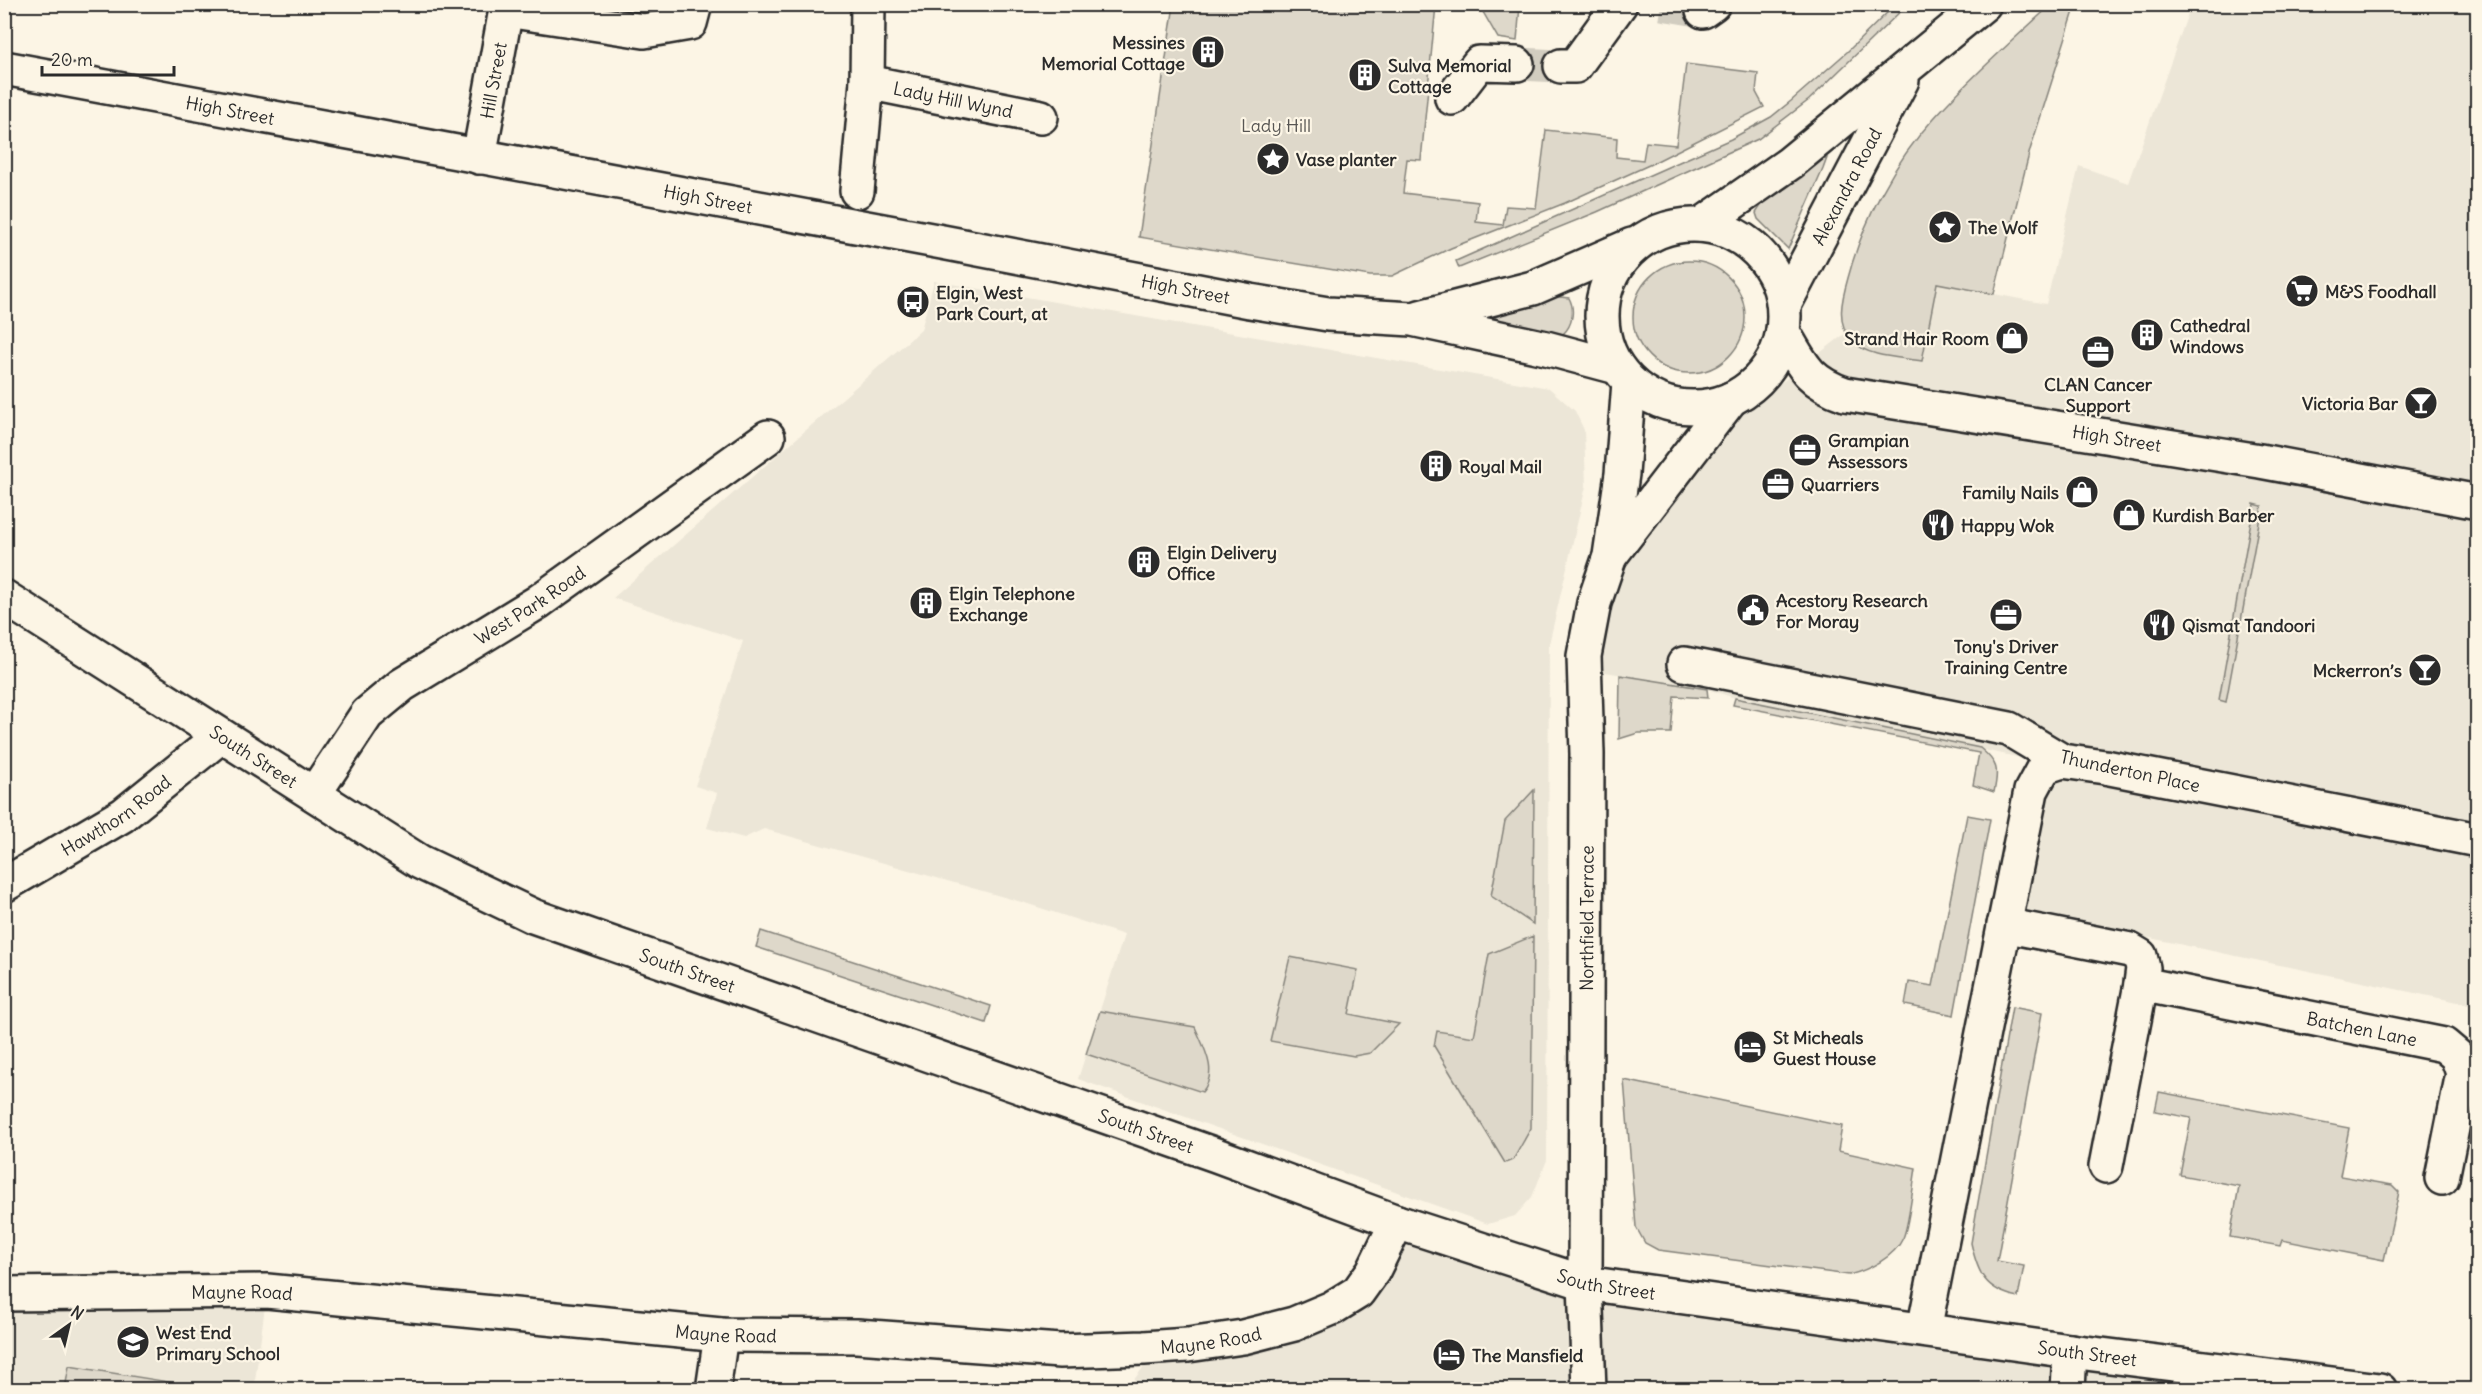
<svg xmlns="http://www.w3.org/2000/svg" width="2482" height="1394" font-family="Delius,sans-serif">
  <style>
    .built { fill: #ece6d7 }
    .green { fill: #ded8ca; stroke: #84827a; stroke-width: 1.5 }
    .lines { fill: none; stroke-linecap: round; stroke-linejoin: round }
    .minor-tunnel { stroke: #d2cdc0; stroke-width: 33; stroke-dasharray: 33 16; stroke-linecap: butt }
    .minor-casing { stroke: #2b2b2b; stroke-width: 38 }
    .major-casing { stroke: #2b2b2b; stroke-width: 38 }
    .highway-casing { stroke: #2b2b2b; stroke-width: 38 }
    .minor { stroke: #fcf5e5; stroke-width: 33 }
    .major { stroke: #fcf5e5; stroke-width: 33 }
    .highway { stroke: #fcf5e5; stroke-width: 33 }
    .labels { text-anchor: middle; dominant-baseline: central; stroke-width: 4.5; stroke-linejoin: round; paint-order: stroke }
    .poi-label { font-size: 18px; font-weight: bold; fill: #2b2b2b; stroke: #fcf5e5; text-anchor: start }
    .street-label { font-size: 18px; fill: #2b2b2b; stroke: #fcf5e5 }
    .park-label { font-size: 18px; fill: #585653; stroke: #fcf5e5 }
  </style>
  <rect width="100%" height="100%" fill="#fcf5e5"/>
  <filter id="ink" filterUnits="userSpaceOnUse"><feTurbulence type="fractalNoise" baseFrequency=".0167" numOctaves="2"/><feDisplacementMap in="SourceGraphic" scale="12" xChannelSelector="R" yChannelSelector="G"/><feConvolveMatrix kernelMatrix="1 2 1 2 8 2 1 2 1" color-interpolation-filters="sRGB"/></filter>
  <g filter="url(#ink)">
    <path class="built" d="M2191,5h286v1001l-457,-95 30,-147 -315,-66 -28,-9 -108,-18 17,-91 14,-33 91,-118 125,-96 6,8 85,-58 109,21 33,-138 49,17z
      M934,281l615,107 26,23 9,19 2,56 -37,158 -2,516 -15,37 -17,19 -27,8 -410,-145 46,-144 -99,-32 -261,-74 -20,9 -37,-10 10,-35 -22,-7 48,-145 -130,-43 308,-268z
      M1404,1236l188,52 774,102h-1233v-9l19,-25 163,-29z
      M267,1291l-13,98h-249l-1,-95z"/>
    <path class="green" d="M2052,4l24,1 -46,145 -36,144 -57,-11 -15,78c-22,-4 -52,-3 -69,-19 -18,-18 -11,-43 -5,-64 15,-57 46,-116 86,-160 36,-40 78,-77 118,-114z
      M1174,5h262l-15,155 -14,-1 -4,34 75,9 -2,20 27,3 3,-19 30,2 10,-78 71,8 -1,19 27,3 3,-18 30,3 10,-81 72,9 -2,19 8,15 -115,58 -84,38 -114,45 -59,28h-22l-231,-39z
      M1479,5h41l-3,36 -19,-3z
      M1895,5h12l-98,95 -51,39 -161,73 -138,56 -3,-7 275,-122 40,-22 20,-16 56,-49z
      M1827,158l-4,11 -35,80 -30,-30 -2,-6 6,-9 54,-43z
      M1633 317a56 56 0 1 1 112 0a56 56 0 1 1-112 0Z
      M1551,296l18,2c6,11 4,27 -6,36l-62,-8 -6,-9z
      M2254,504l8,2 -36,196 -7,-2z
      M1620,675l87,14 1,9 -34,-2 -3,37h-33l-19,6z
      M1735,698l245,50c18,15 19,21 14,44l-21,-7 6,-32 -246,-48z
      M1534,790l-1,134 -42,-28 14,-75z
      M1967,815l23,4 -36,196 -49,-10 4,-23 24,4z
      M761,931l230,75 -5,17 -230,-76z
      M1533,936l-2,192 -18,32 -8,3 -71,-117 3,-15 37,6 15,-83z
      M1290,957l68,13 -9,44 50,10 -29,29 -16,3 -84,-15z
      M2012,1007l30,6 -45,248 27,5 -6,31c-33,-7 -40,-23 -47,-54z
      M1100,1011l95,16c9,21 24,45 7,65l-116,-38z
      M1624,1080l218,46 -4,25 78,17c-3,17 -7,57 -13,70 -9,20 -35,32 -54,37l-191,-25 -13,-7 -9,-16z
      M2159,1092l190,36 -9,48 52,9 7,7 -15,68 -102,-20 -2,6 -50,-9 9,-51 -59,-11 11,-57 -36,-7z
      M69,1366l106,17 -1,6h-109z"/>
    <g class="lines">
      <path class="minor-tunnel" d="M1662,4l41,7
        M1517,64l44,2"/>
      <defs>
        <g id="minor">
          <path d="M506,10l138,21 46,-8 5,-19"/>
          <path d="M1703,11l10,-7"/>
          <path d="M1561,66h14l45,-62"/>
          <path id="s1" d="M867,82l174,35"/>
          <path d="M1452,98l27,-35 38,1"/>
          <path id="s2" d="M479,157l28,-153"/>
          <path d="M857,191l10,-109 1,-78"/>
          <path id="s3" d="M1783,332c19,32 24,49 62,62l415,67 218,41"/>
          <path id="s4" d="M4,597l416,265 113,54 683,239 181,67 188,61 485,68 310,39"/>
          <path d="M1684,664l325,65 53,32 43,6 373,73"/>
          <path id="s5" d="M314,794l53,-80 35,-29 136,-83 230,-165"/>
          <path id="s6" d="M4,885l119,-70 98,-79"/>
          <path id="s7" d="M2004,925l126,25 10,6 3,12 -2,16 303,61 13,11 6,17 -21,105"/>
          <path d="M2106,1166l35,-182"/>
          <path id="s8" d="M4,1294l263,-3 454,44 136,1 203,15 84,-3 44,-3 55,-8 51,-13 38,-16 26,-16 15,-21 24,-49"/>
          <path d="M1924,1330l107,-539 13,-24 18,-6"/>
          <path d="M713,1390l8,-55"/>
          <path d="M2068,1390l2,-39"/>
        </g>
        <g id="major">
          <path d="M1611,555l120,-156"/>
          <path id="s9" d="M1589,1390l-4,-107 2,-529 -3,-98 10,-53 16,-47 12,-82 7,-92"/>
        </g>
        <g id="highway">
          <path id="s10" d="M4,68l938,174 308,59 78,13 84,5 134,29 71,19"/>
          <path d="M1701,225l89,-62 194,-159"/>
          <circle cx="1693" cy="316" r="91"/>
          <path id="s11" d="M1784,305l118,-225"/>
          <path d="M1420,317l113,-29 99,-43"/>
        </g>
      </defs>
      <use href="#minor" class="minor-casing"/>
      <use href="#major" class="major-casing"/>
      <use href="#highway" class="highway-casing"/>
      <use href="#minor" class="minor"/>
      <use href="#major" class="major"/>
      <use href="#highway" class="highway"/>
    </g>
  </g>
  <defs>
    <symbol id="building-disc" viewBox="-11 -11 22 22"><circle r="9.5" fill="#2b2b2b" stroke="#fcf5e5"/><path d="M-4-6H4V6H1V3H-1V6H-4ZM-2.5-4.3h1.7v1.8h-1.7ZM.8-4.3h1.7v1.8H.8ZM-2.5-1h1.7V.8h-1.7ZM.8-1h1.7V.8H.8Z" fill="#fff"/></symbol>
    <symbol id="sight-disc" viewBox="-11 -11 22 22"><circle r="9.5" fill="#2b2b2b" stroke="#fcf5e5"/><path d="M0-6L1.8-2.2L6-1.7L2.9 1.2L3.7 5.4L0 3.3L-3.7 5.4L-2.9 1.2L-6-1.7L-1.8-2.2Z" fill="#fff"/></symbol>
    <symbol id="supermarket-disc" viewBox="-11 -11 22 22"><circle r="9.5" fill="#2b2b2b" stroke="#fcf5e5"/><path d="M-6-5.5h2.5l.6 2H6L4.5 2H-2.5L-4.4-4H-6ZM-1.5 3.2a1.3 1.3 0 1 0 .1 0ZM3 3.2a1.3 1.3 0 1 0 .1 0Z" fill="#fff"/></symbol>
    <symbol id="bus-disc" viewBox="-11 -11 22 22"><circle r="9.5" fill="#2b2b2b" stroke="#fcf5e5"/><path d="M-5-6H5V4H4V6H2V4H-2V6H-4V4H-5ZM-3.5-4V0h7V-4ZM-3.5 1.2v1.5H-2V1.2ZM2 1.2v1.5H3.5V1.2Z" fill="#fff"/></symbol>
    <symbol id="shop-disc" viewBox="-11 -11 22 22"><circle r="9.5" fill="#2b2b2b" stroke="#fcf5e5"/><path d="M-5-2.5h2.3a2.7 3.5 0 0 1 5.4 0H5L5.5 6h-11ZM-1.5-2.5h3a1.5 2.3 0 0 0-3 0Z" fill="#fff"/></symbol>
    <symbol id="office-disc" viewBox="-11 -11 22 22"><circle r="9.5" fill="#2b2b2b" stroke="#fcf5e5"/><path d="M-6-3h4V-5.5h4V-3h4V5H-6ZM-1-4.5V-3h2v-1.5ZM-6 0V1H6V0Z" fill="#fff"/></symbol>
    <symbol id="bar-disc" viewBox="-11 -11 22 22"><circle r="9.5" fill="#2b2b2b" stroke="#fcf5e5"/><path d="M-6-5H6L.8 .8V4.5H3.5V6h-7V4.5H-.8V.8Z" fill="#fff"/></symbol>
    <symbol id="restaurant-disc" viewBox="-11 -11 22 22"><circle r="9.5" fill="#2b2b2b" stroke="#fcf5e5"/><path d="M-5-6h1v4h1v-4h1v4h1v-4h1v5L-1.5 .5V6h-2V.5L-5-1ZM5-6V6H3V1.5H1.5Q1.5-4 5-6Z" fill="#fff"/></symbol>
    <symbol id="civic-disc" viewBox="-11 -11 22 22"><circle r="9.5" fill="#2b2b2b" stroke="#fcf5e5"/><path d="M-.6-6.5H3V-4.5H.6V-3L4-1V1h2V6H-6V1h2V-1L-.6-3ZM-1.2 2.5V6h2.4V2.5Z" fill="#fff"/></symbol>
    <symbol id="hotel-disc" viewBox="-11 -11 22 22"><circle r="9.5" fill="#2b2b2b" stroke="#fcf5e5"/><path d="M-6-4.5h1.5V1H6V5H4.5V3h-9V5H-6ZM-4 0a1.8 1.8 0 1 1 3.6 0ZM.5 0V-2.5h3Q6-2.5 6 0Z" fill="#fff"/></symbol>
    <symbol id="school-disc" viewBox="-11 -11 22 22"><circle r="9.5" fill="#2b2b2b" stroke="#fcf5e5"/><path d="M0-5L7-2L0 1L-7-2ZM-4 1L0 2.5L4 1V4Q0 6-4 4Z" fill="#fff"/></symbol>
  </defs>
  <g fill-rule="evenodd">
    <use href="#building-disc" x="1189" y="33" width="38" height="38"/>
    <use href="#building-disc" x="1346" y="56" width="38" height="38"/>
    <use href="#sight-disc" x="1254" y="140" width="38" height="38"/>
    <use href="#sight-disc" x="1926" y="208" width="38" height="38"/>
    <use href="#supermarket-disc" x="2283" y="272" width="38" height="38"/>
    <use href="#bus-disc" x="894" y="283" width="38" height="38"/>
    <use href="#building-disc" x="2128" y="316" width="38" height="38"/>
    <use href="#shop-disc" x="1993" y="319" width="38" height="38"/>
    <use href="#office-disc" x="2079" y="333" width="38" height="38"/>
    <use href="#bar-disc" x="2402" y="384" width="38" height="38"/>
    <use href="#office-disc" x="1786" y="431" width="38" height="38"/>
    <use href="#building-disc" x="1417" y="447" width="38" height="38"/>
    <use href="#office-disc" x="1759" y="465" width="38" height="38"/>
    <use href="#shop-disc" x="2063" y="473" width="38" height="38"/>
    <use href="#shop-disc" x="2110" y="496" width="38" height="38"/>
    <use href="#restaurant-disc" x="1919" y="506" width="38" height="38"/>
    <use href="#building-disc" x="1125" y="543" width="38" height="38"/>
    <use href="#building-disc" x="907" y="584" width="38" height="38"/>
    <use href="#civic-disc" x="1734" y="591" width="38" height="38"/>
    <use href="#office-disc" x="1987" y="596" width="38" height="38"/>
    <use href="#restaurant-disc" x="2140" y="606" width="38" height="38"/>
    <use href="#bar-disc" x="2406" y="651" width="38" height="38"/>
    <use href="#hotel-disc" x="1731" y="1028" width="38" height="38"/>
    <use href="#school-disc" x="114" y="1323" width="38" height="38"/>
    <use href="#hotel-disc" x="1430" y="1336" width="38" height="38"/>
  </g>
  <g class="labels">
    <g class="poi-label">
      <text x="1185" y="42" text-anchor="end">Messines<tspan x="1185" dy="21">Memorial Cottage</tspan></text>
      <text x="1388" y="65">Sulva Memorial<tspan x="1388" dy="21">Cottage</tspan></text>
      <text x="1296" y="159">Vase planter</text>
      <text x="1968" y="227">The Wolf</text>
      <text x="2325" y="291">M&amp;S Foodhall</text>
      <text x="936" y="292">Elgin, West<tspan x="936" dy="21">Park Court, at</tspan></text>
      <text x="2170" y="325">Cathedral<tspan x="2170" dy="21">Windows</tspan></text>
      <text x="1989" y="338" text-anchor="end">Strand Hair Room</text>
      <text x="2098" y="384" text-anchor="middle">CLAN Cancer<tspan x="2098" dy="21">Support</tspan></text>
      <text x="2398" y="403" text-anchor="end">Victoria Bar</text>
      <text x="1828" y="440">Grampian<tspan x="1828" dy="21">Assessors</tspan></text>
      <text x="1459" y="466">Royal Mail</text>
      <text x="1801" y="484">Quarriers</text>
      <text x="2059" y="492" text-anchor="end">Family Nails</text>
      <text x="2152" y="515">Kurdish Barber</text>
      <text x="1961" y="525">Happy Wok</text>
      <text x="1167" y="552">Elgin Delivery<tspan x="1167" dy="21">Office</tspan></text>
      <text x="949" y="593">Elgin Telephone<tspan x="949" dy="21">Exchange</tspan></text>
      <text x="1776" y="600">Acestory Research<tspan x="1776" dy="21">For Moray</tspan></text>
      <text x="2182" y="625">Qismat Tandoori</text>
      <text x="2006" y="646" text-anchor="middle">Tony's Driver<tspan x="2006" dy="21">Training Centre</tspan></text>
      <text x="2402" y="670" text-anchor="end">Mckerron’s</text>
      <text x="1773" y="1037">St Micheals<tspan x="1773" dy="21">Guest House</tspan></text>
      <text x="156" y="1332">West End<tspan x="156" dy="21">Primary School</tspan></text>
      <text x="1472" y="1355">The Mansfield</text>
    </g>
    <g class="street-label">
      <text stroke="none"><textPath href="#s2" startOffset="78">Hill Street</textPath></text>
      <text stroke="none"><textPath href="#s1" startOffset="88">Lady Hill Wynd</textPath></text>
      <text stroke="none"><textPath href="#s10" startOffset="230">High Street</textPath></text>
      <text stroke="none"><textPath href="#s11" startOffset="134">Alexandra Road</textPath></text>
      <text stroke="none"><textPath href="#s10" startOffset="716">High Street</textPath></text>
      <text stroke="none"><textPath href="#s10" startOffset="1202">High Street</textPath></text>
      <text stroke="none"><textPath href="#s3" startOffset="366">High Street</textPath></text>
      <text stroke="none"><textPath href="#s5" startOffset="292">West Park Road</textPath></text>
      <text stroke="none"><textPath href="#s4" startOffset="296">South Street</textPath></text>
      <text transform="translate(2130 771) rotate(12)">Thunderton Place</text>
      <text stroke="none"><textPath href="#s6" startOffset="132">Hawthorn Road</textPath></text>
      <text stroke="none"><textPath href="#s9" startOffset="472">Northfield Terrace</textPath></text>
      <text stroke="none"><textPath href="#s4" startOffset="782">South Street</textPath></text>
      <text stroke="none"><textPath href="#s7" startOffset="394">Batchen Lane</textPath></text>
      <text stroke="none"><textPath href="#s4" startOffset="1268">South Street</textPath></text>
      <text stroke="none"><textPath href="#s4" startOffset="1754">South Street</textPath></text>
      <text stroke="none"><textPath href="#s8" startOffset="238">Mayne Road</textPath></text>
      <text stroke="none"><textPath href="#s8" startOffset="724">Mayne Road</textPath></text>
      <text stroke="none"><textPath href="#s8" startOffset="1210">Mayne Road</textPath></text>
      <text stroke="none"><textPath href="#s4" startOffset="2240">South Street</textPath></text>
    </g>
    <g class="park-label">
      <text x="1276" y="125">Lady Hill</text>
    </g>
  </g>
  <rect width="2482" height="1394" fill="none" stroke="#fcf5e5" stroke-width="24"/>
  <rect x="12" y="12" width="2458" height="1370" fill="none" stroke="#2b2b2b" stroke-width="2" filter="url(#ink)"/>
  <g transform="translate(69 1325) rotate(34)" stroke="#fcf5e5" stroke-width="4.5" paint-order="stroke">
  <path d="M0-4.5L10 22L0 15L-10 22Z" fill="#2b2b2b"/>
  <text y="-9" font-size="16" font-weight="bold" text-anchor="middle" fill="#2b2b2b">N</text>
  </g>
  <path d="M42 66v9h132v-9" fill="none" stroke="#2b2b2b" stroke-width="3"/>
  <text x="51" y="66" font-size="18" fill="#2b2b2b" stroke="#fcf5e5" stroke-width="4.5" paint-order="stroke">20 m</text>
</svg>
